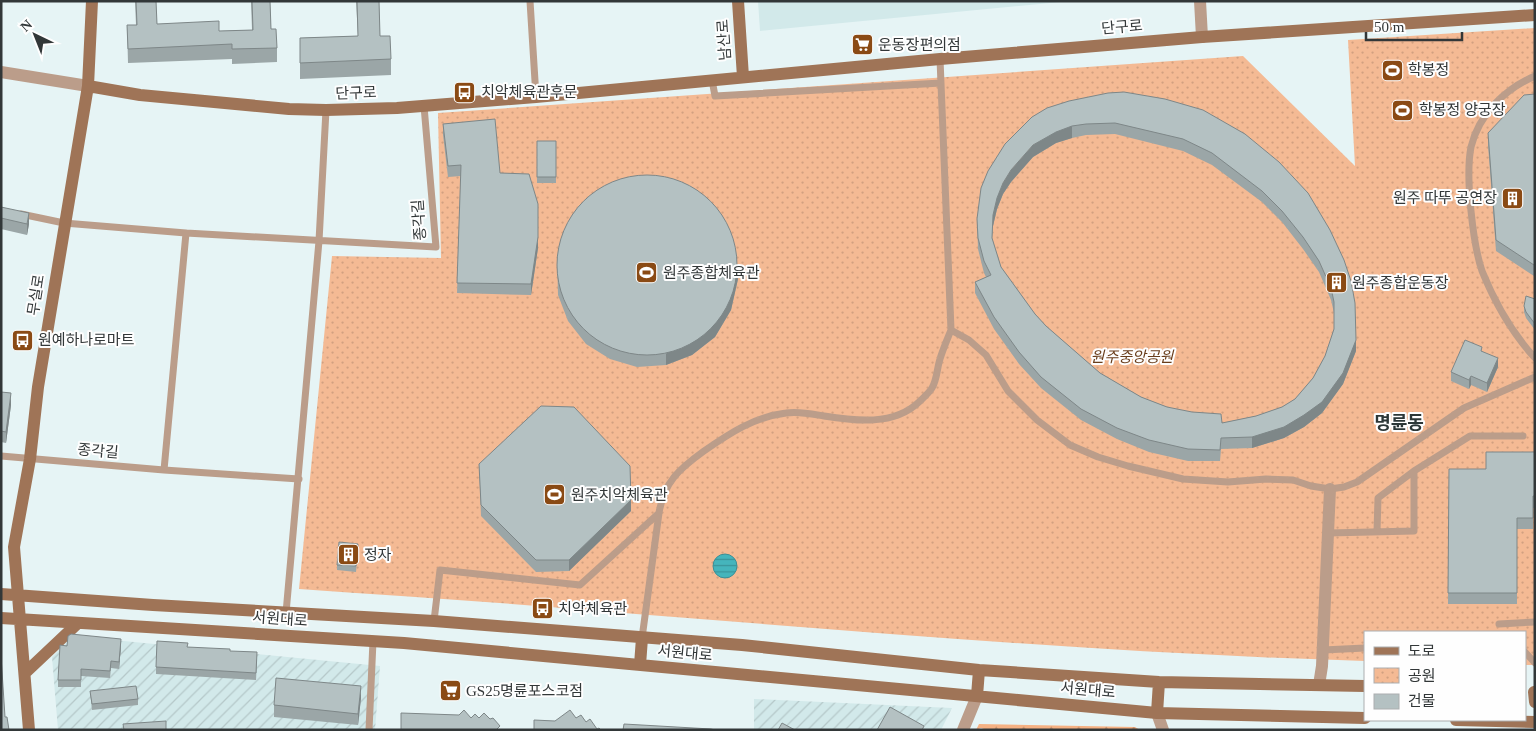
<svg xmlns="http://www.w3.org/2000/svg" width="1536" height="731" font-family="'Times New Roman','Noto Sans KR',serif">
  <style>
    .built { fill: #d2e9ea }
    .industrial { fill: url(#industrial-furrows) }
    .forest { fill: url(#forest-firs) }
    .park { fill: url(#park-dots) }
    .water { fill: url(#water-rules); stroke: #3f8f94 }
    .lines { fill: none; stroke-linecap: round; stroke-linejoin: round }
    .lane { stroke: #bb9d8a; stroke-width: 7 }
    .street { stroke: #bb9d8a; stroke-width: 12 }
    .secondary { stroke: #9f7457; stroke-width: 12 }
    .wall { fill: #9ba6a7; fill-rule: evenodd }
    .shaded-wall { fill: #7e8788 }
    .building { fill: #b4c1c2; stroke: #7e8788; fill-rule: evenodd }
    .labels { text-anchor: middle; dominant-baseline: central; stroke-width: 4; stroke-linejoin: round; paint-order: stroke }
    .street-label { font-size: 15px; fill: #323738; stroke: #fefefe }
    .poi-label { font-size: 15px; fill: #323738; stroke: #fefefe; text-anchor: start }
    .park-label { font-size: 15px; font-style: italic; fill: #693d1b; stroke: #fefefe }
    .quarter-label { font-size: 18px; font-weight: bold; fill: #2c3737; stroke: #fefefe }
  </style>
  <defs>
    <pattern id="industrial-furrows" width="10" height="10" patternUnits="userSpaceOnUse" patternTransform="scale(1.25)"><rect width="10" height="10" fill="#d2e9ea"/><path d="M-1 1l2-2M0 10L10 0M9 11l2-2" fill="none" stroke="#b5c8c9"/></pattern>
    <pattern id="forest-firs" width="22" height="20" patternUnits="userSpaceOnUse" patternTransform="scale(1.25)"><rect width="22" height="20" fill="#f5b183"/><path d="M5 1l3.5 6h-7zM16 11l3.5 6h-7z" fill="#c7916c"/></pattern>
    <pattern id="park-dots" width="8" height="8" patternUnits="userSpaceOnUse" patternTransform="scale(1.25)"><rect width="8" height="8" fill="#f4ba94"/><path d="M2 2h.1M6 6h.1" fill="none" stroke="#d2a080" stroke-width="1.8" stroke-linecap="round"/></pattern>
    <pattern id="water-rules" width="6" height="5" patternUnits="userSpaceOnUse" patternTransform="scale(1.25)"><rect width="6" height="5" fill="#45b5bc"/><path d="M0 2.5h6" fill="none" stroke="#3a949a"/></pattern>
  </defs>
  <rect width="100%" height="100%" fill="#e6f4f5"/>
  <path class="built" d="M758,1h313l-311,30z"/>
  <path class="industrial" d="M73,636l307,30 -5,64h-317l-6,-73z
    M754,699l198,9 -11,22h-187z"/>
  <path class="forest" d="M979,724l156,3 5,3h-153l-6,-2 -5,2z"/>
  <path class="park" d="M1535,28v637h-10v-33h-160v29c-243,-7 -486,-28 -729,-47 -112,-10 -224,-17 -337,-25l33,-333 109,2 -3,-145 805,-57 112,110 -7,-126z"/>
  <path class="water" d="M713 566a12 12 0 1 1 24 0a12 12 0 1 1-24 0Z"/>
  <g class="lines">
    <path class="lane" d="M530,1l6,96
      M940,59l11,271 18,10 17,15 22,36 29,29 33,25 28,12 30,9 55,13 45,3 38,-3 27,1 18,6 19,3 14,-2 13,-5 107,-74 71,-31
      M1535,76c-30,13 -56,38 -64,71 -4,20 -2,44 0,64 2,20 5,42 11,60 13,32 30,62 53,87
      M712,80l3,16 226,-13
      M21,214l43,9 122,10 250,14 -12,-141
      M1,456l163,14 135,9
      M164,470l22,-237
      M1377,532l1,-34 36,-27
      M1328,533l86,-2v-60l56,-35h53
      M286,613l33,-372 7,-131
      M434,621l6,-51 140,15 79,-72
      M1499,624l36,-2
      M642,638l17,-125c5,-31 20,-44 45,-62 26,-18 50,-34 82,-38 13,-2 26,1 38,3 31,5 70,10 95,-14 4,-4 10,-9 13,-14 5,-8 5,-20 8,-29 3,-10 7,-19 11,-29
      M1323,650l42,-2
      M1525,652l10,11
      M369,730l4,-89"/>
    <path class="street" d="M1200,1l2,36
      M1,72l87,14
      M1319,685l3,-19 8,-177
      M1157,713l6,17
      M963,730l14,-34"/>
    <path class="secondary" d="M738,1l5,76
      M88,86l52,9 149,14 37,1 71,-2 139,-11 404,-38 262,-22 333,-22
      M1,594l152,11 281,16 308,24 237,25 180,12 206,4
      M1,618l403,25 753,70 208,5
      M640,665l2,-27
      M25,673l53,-50
      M1534,692l1,10
      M977,696l2,-26
      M1157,713l2,-31
      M1456,720l79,2
      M29,730l-15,-183 16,-88 8,-72 50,-301 4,-85"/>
  </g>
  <path class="wall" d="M135,1h21l1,23 62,7 33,-1 -1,-29h19l1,28 6,19v14l-45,2v-5l-104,4 -1,-38h9z
    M356,1h23l1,35 11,23v16l-91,4v-41l58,-2z
    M1535,94v182h-1l-38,-25 -8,-106v-12z
    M1069,101l210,61 77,189 -13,33 -21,29 -18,14 -20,11 -32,10 -31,1 -1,12h-32l-39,-9 -32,-13 -36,-19 -40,-32 -22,-24 -25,-35 -19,-36v-11l11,-5 -2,-4 -6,-24 -1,-30zM1115,134l68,17 29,14 50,37 20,20 21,27 16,23 12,28 3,13v17l-9,26 -12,22 -18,21 -13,8 -26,9 -34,7 -55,-16 -26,-10 -41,-24 -54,-47 -11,-12 -34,-47 -9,-29 1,-12 4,-17 6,-15 8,-12 22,-25 23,-14 16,-5 14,-3z
    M443,124l57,49 38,75 -7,47 -74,-2 4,-117 -13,1 -5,-42z
    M537,141h19v42h-19z
    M1,207l28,17 -2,11 -26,-6z
    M557,255l181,24 -7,31 -16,27 -23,18 -26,10 -29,2 -27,-8 -24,-15 -18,-23 -10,-26z
    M1535,299v31l-9,-12 -2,-6v-6z
    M1482,351l16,16 -11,25 -16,-7 -2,4 -18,-8v-9z
    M1,392l10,13 -5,38 -5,-1z
    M1535,452v56h-2v21h-16v75h-69l1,-135h37z
    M479,464l152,47 -62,60 -33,1 -55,-56z
    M358,550l-2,22 -19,-2v-5z
    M67,646h54l-2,23 -8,-1 -1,10 -29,-2v11h-23v-7z
    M188,647l69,13 -1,20 -100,-6v-7z
    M90,691l48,8v6l-46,5z
    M361,698l-3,27 -84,-8v-12z"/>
  <path class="shaded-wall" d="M1072,126v12l-16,5 -23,14 -22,25 -8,12 -6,15 -4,17v-11l4,-17 6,-15 8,-13 22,-25 23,-13z
    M29,213v11l-2,11v-11z
    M538,237v11l-7,47v-11z
    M738,268v11l-7,31 -16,27 -23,18 -26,10v-11z
    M1356,340v11l-13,33 -21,29 -18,14 -20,11 -32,10v-11l70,-35z
    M1498,358v9l-11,25v-9z
    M1471,376v9l-2,4v-9z
    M11,393v12l-5,38v-11z
    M631,500v11l-62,60v-11z
    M121,639v7l-2,23v-7z
    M361,686v12l-3,27v-11z"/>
  <path class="building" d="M136,1h20l1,23 62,-3v10l34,-1 -1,-29h18l1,28h5l1,19 -45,1v-5l-104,5 -1,-24h10z
    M357,1h22l1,35h10l1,23 -91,4v-25l58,-2z
    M1124,92l41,7 38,11 42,24 34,28 29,31 22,37 14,30 7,21 4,22 1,37 -13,33 -21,29 -18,13 -20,12 -32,10 -31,1 -1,12 -32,-1 -39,-9 -32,-12 -36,-19 -40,-32 -22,-25 -25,-35 -19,-35 16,-7 -7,-14 -6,-23 -1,-19 4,-31 7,-17 17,-27 27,-27 15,-9 22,-7 39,-8zM1115,123l68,16 29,14 50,38 20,20 21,26 16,24 12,27 3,14v27l-9,27 -12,22 -18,21 -13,8 -26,9 -34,7 -1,-9 -29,-2 -25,-5 -26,-10 -41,-24 -54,-47 -11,-12 -34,-47 -9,-29 1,-23 4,-17 6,-15 8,-13 22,-25 23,-13 16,-6 14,-2z
    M1535,94v171h-1l-38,-25 -8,-107 36,-38z
    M495,119l5,54 29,1 9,30v33l-7,47 -74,-1 4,-118 -13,1 -5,-42z
    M537,141h19v36h-19z
    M557 265a90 90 0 1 1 180 0a90 90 0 1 1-180 0Z
    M1,207l28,6 -2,11 -26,-6z
    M1526,296l9,3v25l-9,-12 -2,-6z
    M1465,340l17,7 -1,4 17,7 -11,25 -16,-7 -2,4 -18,-8z
    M1,392l10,1 -5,39 -5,-1z
    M541,406l33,1 56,59 1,34 -62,60h-33l-55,-55 -2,-41z
    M1486,452h49v44h-2v22h-16v75h-69l1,-124h37z
    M339,542l19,2 -2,22 -19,-1z
    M71,634l50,5 -2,23 -8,-1 -1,10 -29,-2v11h-23l2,-35 7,1 1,-10z
    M157,641l31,2 -1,4 43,2v2l27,1 -1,21 -100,-6z
    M1,656l4,61h2l2,13h-8z
    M276,678l85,8 -3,28 -84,-9z
    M136,686l2,13 -46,5 -2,-13z
    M890,707l34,19 -2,4h-45z
    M464,710l7,8 4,-4 4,4 5,-5 6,6 3,-1 7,8 -3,3v1h-96v-17l58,2z
    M570,710l6,8 5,-3 5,7 4,-3 7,10 2,-1 2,2h-67v-10l21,1z
    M166,721v9h-42l-1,-6z
    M782,723l13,7h-17z
    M624,724l87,5 4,1h-92z"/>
  <defs>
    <symbol id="supermarket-square" viewBox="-11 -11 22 22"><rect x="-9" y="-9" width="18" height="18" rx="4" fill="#8a4a14" stroke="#fefefe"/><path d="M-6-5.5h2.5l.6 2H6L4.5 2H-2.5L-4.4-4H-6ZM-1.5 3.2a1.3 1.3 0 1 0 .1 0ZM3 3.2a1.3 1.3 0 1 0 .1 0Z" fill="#fff"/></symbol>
    <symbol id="stadium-square" viewBox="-11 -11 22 22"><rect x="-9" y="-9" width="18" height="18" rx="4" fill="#8a4a14" stroke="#fefefe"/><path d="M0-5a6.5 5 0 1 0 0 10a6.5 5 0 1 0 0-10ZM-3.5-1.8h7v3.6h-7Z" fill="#fff"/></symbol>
    <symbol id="bus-square" viewBox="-11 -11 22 22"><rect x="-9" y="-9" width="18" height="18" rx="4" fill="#8a4a14" stroke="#fefefe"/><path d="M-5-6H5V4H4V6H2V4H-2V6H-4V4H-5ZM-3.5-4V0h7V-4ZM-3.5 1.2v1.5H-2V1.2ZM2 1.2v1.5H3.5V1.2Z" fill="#fff"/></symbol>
    <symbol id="building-square" viewBox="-11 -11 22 22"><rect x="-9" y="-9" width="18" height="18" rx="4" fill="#8a4a14" stroke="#fefefe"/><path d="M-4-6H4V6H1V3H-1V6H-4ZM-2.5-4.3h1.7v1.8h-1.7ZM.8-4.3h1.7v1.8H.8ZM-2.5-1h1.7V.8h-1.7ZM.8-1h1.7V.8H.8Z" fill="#fff"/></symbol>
  </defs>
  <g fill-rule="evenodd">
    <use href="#supermarket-square" x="850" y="32" width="25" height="25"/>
    <use href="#stadium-square" x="1380" y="58" width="25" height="25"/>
    <use href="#bus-square" x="452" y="80" width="25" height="25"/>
    <use href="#stadium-square" x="1390" y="98" width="25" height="25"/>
    <use href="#building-square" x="1500" y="186" width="25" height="25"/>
    <use href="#stadium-square" x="634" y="260" width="25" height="25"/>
    <use href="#building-square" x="1324" y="270" width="25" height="25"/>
    <use href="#bus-square" x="10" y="328" width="25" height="25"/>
    <use href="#stadium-square" x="542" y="482" width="25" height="25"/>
    <use href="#building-square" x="336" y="542" width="25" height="25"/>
    <use href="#bus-square" x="530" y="596" width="25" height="25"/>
    <use href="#supermarket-square" x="438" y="678" width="25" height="25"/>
  </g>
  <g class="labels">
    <g class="street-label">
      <text transform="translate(1122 27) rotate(-5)">단구로</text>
      <text transform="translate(724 40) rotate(-94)">남산로</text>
      <text transform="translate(356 93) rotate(-2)">단구로</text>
      <text transform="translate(419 220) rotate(-94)">종각길</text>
      <text transform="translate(36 295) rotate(-81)">무실로</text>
      <text transform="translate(98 451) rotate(5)">종각길</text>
      <text transform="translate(280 619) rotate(4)">서원대로</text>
      <text transform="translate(685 653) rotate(5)">서원대로</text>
      <text transform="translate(1088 690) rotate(5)">서원대로</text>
    </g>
    <g class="poi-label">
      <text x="878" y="45">운동장편의점</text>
      <text x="1408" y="70">학봉정</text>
      <text x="481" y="92">치악체육관후문</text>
      <text x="1419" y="110">학봉정 양궁장</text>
      <text x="1497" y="198" text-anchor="end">원주 따뚜 공연장</text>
      <text x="663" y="273">원주종합체육관</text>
      <text x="1352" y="283">원주종합운동장</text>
      <text x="38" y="340">원예하나로마트</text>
      <text x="571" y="495">원주치악체육관</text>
      <text x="364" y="555">정자</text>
      <text x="558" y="609">치악체육관</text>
      <text x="466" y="691">GS25명륜포스코점</text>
    </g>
    <g class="park-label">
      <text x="1132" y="357">원주중앙공원</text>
    </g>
    <g class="quarter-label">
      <text x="1399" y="423">명륜동</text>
    </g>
  </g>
  <rect width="1536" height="731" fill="none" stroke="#323738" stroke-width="5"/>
  <rect x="1364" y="631" width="162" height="90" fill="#fefefe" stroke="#acaeaf"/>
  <rect x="1374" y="647" width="25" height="8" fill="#9f7457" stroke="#acaeaf"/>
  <text x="1408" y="656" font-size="15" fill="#323738">도로</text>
  <rect x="1374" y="668" width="25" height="15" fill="url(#park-dots)" stroke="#acaeaf"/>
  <text x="1408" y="681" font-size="15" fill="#323738">공원</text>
  <rect x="1374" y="694" width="25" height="15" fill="#b4c1c2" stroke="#acaeaf"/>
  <text x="1408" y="706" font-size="15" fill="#323738">건물</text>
  <g transform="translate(35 35) rotate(317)" stroke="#fefefe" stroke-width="4" paint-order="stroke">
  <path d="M0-4L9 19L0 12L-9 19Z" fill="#323738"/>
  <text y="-8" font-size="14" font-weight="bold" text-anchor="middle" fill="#323738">N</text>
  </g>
  <path d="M1366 32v8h96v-8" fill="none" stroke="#323738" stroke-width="2.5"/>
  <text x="1374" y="32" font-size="15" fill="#323738" stroke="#fefefe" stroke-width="4" paint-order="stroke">50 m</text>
</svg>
